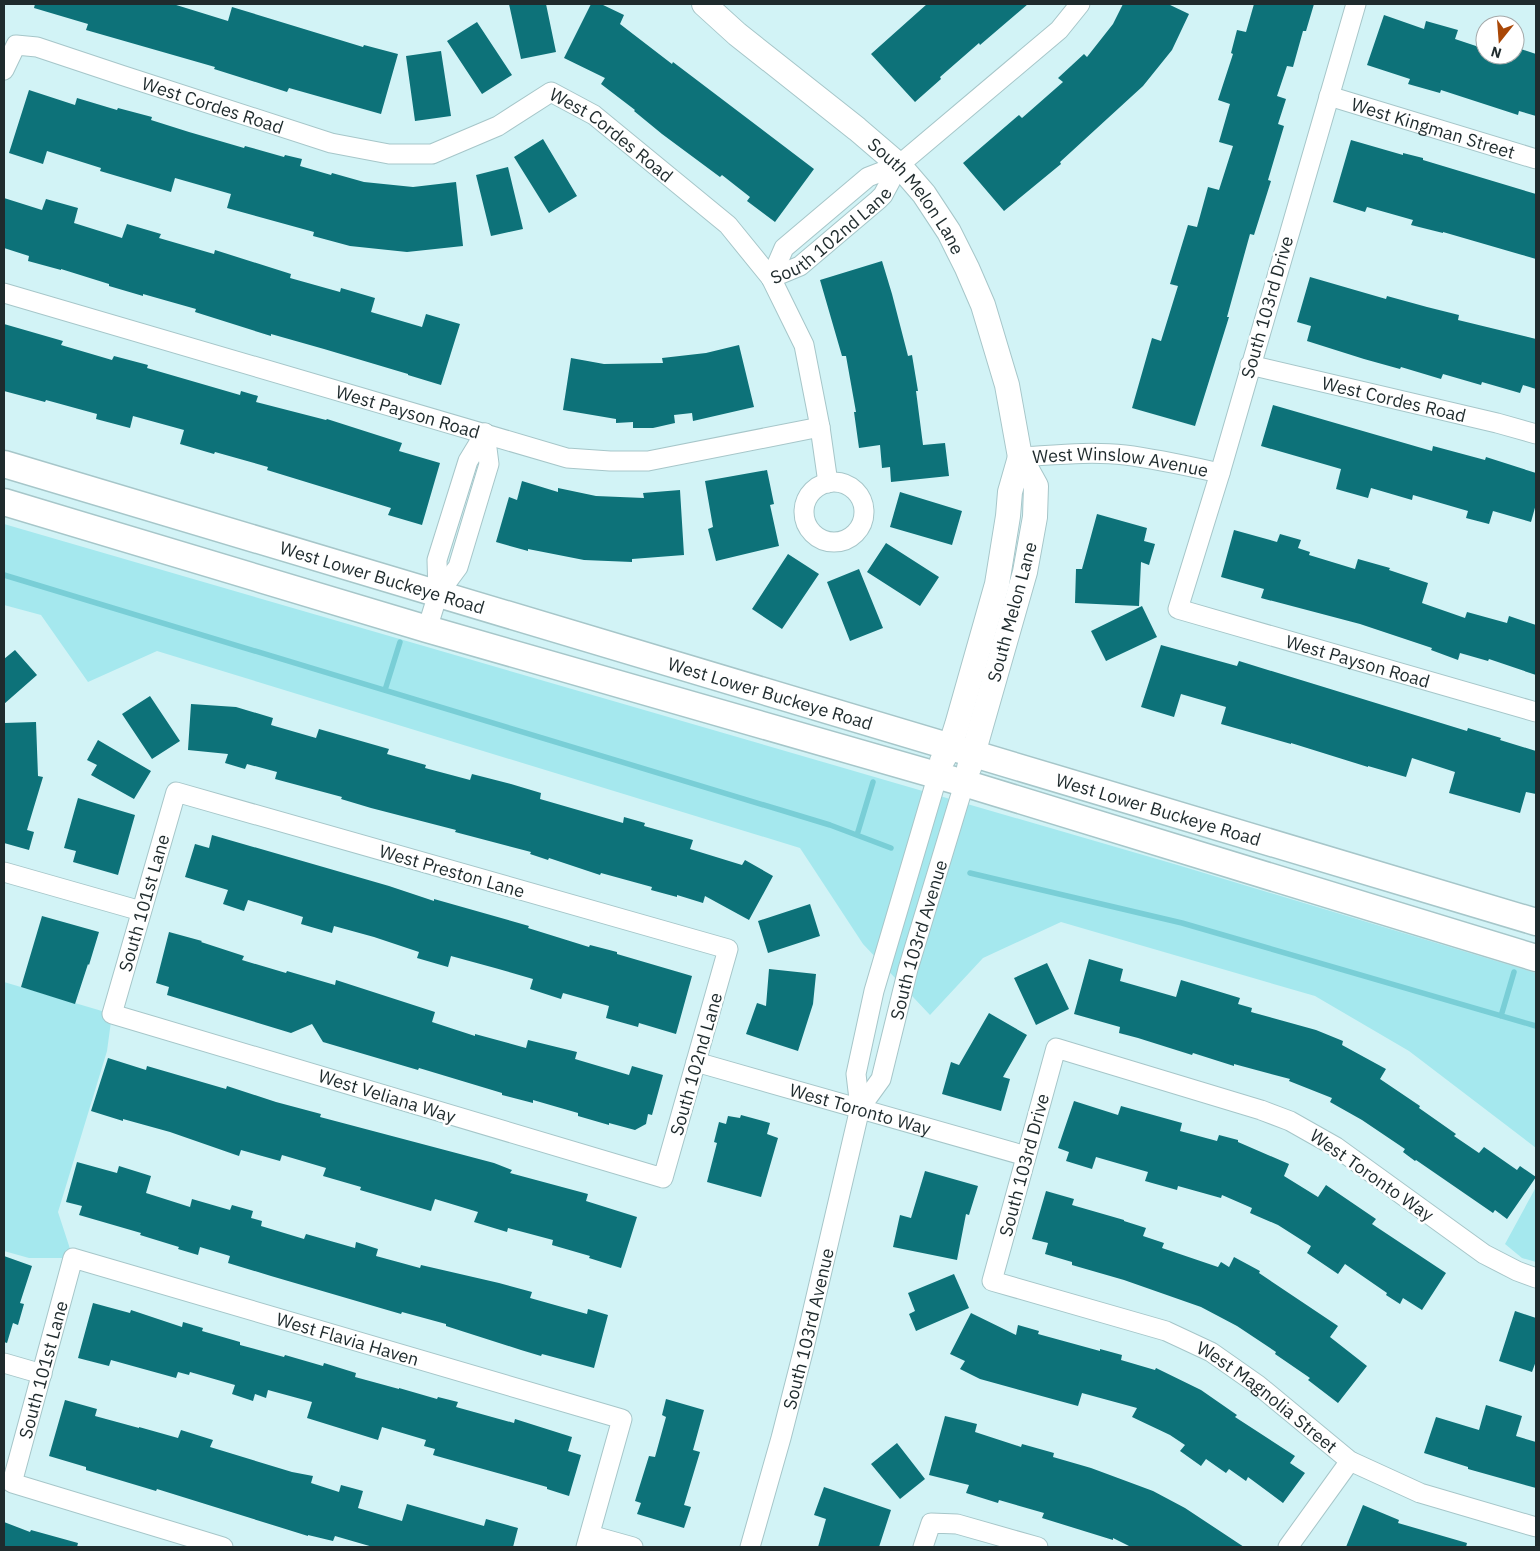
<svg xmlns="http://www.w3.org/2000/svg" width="1540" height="1551" font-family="'IBM Plex Sans',sans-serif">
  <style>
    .green { fill: #a5e8ee }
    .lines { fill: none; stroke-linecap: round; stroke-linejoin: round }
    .stream { stroke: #79ced6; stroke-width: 5.5 }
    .building { fill: #0d7279 }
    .minor-casing { stroke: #a6c6c9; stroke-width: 21 }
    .tertiary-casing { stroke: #a6c6c9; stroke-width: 26 }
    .secondary-casing { stroke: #a6c6c9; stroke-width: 29 }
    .minor { stroke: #fff; stroke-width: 19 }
    .tertiary { stroke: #fff; stroke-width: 24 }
    .secondary { stroke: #fff; stroke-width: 26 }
    .labels { text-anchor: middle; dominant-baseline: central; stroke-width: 5; stroke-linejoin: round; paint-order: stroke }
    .street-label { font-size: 18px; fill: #1f2b2d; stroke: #fff }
  </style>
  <rect width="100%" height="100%" fill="#d2f3f6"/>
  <path class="green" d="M4,524l1177,342 355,107v175l-127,-97 -94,-55 -254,-74 -78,36 -53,57 -67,-71 -63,-96 -643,-197 -69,31 -47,-67 -37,-10z
    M4,982l108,32 -5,37 -49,161 15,46h-44l-25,-7z
    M1536,1187v75l-14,-4 -17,-14z"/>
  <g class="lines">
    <path class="stream" d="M4,575l826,250 61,23
      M385,690l15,-48
      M857,835l16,-53
      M970,873l212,50 354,103
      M1501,1016l13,-44"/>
  </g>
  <path class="building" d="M35,4h138l55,17 4,-14 131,40 1,-2 34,9 -17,60 -92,-26 -2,4 -73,-23 1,-2 -129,-37 2,-6 -54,-16z
    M509,4h37l10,48 -35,7z
    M591,4h10l23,11 -4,9 52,40 1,-2 141,107 -39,53 -28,-21 3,-4 -28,-22 -2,2 -58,-43 -28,-23 1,-1 -34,-26 4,-6 -41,-20z
    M927,4h101l-48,41 -1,-2 -39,34 1,2 -26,23 -44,-48z
    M1123,4h45l21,10 -17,36 -29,36 -83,76 1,2 -57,47 -41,-48 56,-48 3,3 41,-36 -5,-4 26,-24 3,3 26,-33z
    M1254,4h60l-8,27h-3l-10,36 -6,-1 -10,30 9,3 -8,25 6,2 -16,54 3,1 -17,54 -4,-1 -23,83h2l-34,109 -63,-18 20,-70 9,3 17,-55 -8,-2 18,-59 9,2 11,-40 11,3 14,-44 -14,-4 11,-38 -12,-4 15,-46 -2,-1 6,-23 9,2z
    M1384,15l40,14 2,-8 32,9 -3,9 30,10v6h30v-8l21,7v62l-17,-5 -1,4 -77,-25 -1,3 -32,-9 2,-5 -43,-14z
    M477,22l35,53 -30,19 -35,-53z
    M441,51l10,65 -36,5 -9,-65z
    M29,90l46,15 2,-7 40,12 1,-2 34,9 -1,3 38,12 55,16 1,-2 39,11 1,-2 17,4 -2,7 31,9 1,-2 32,9 49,5 43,-5 7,64 -56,6 -57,-6 -37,-10 1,-4 -87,-24 4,-14 -56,-16 -4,14 -71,-21 1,-3 -54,-17 -4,13 -34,-11z
    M543,139l34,57 -28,17 -35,-56z
    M1351,140l52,15v-2l20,5v2l113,34v65l-93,-27v1l-32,-8 2,-5 -46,-13 -2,5 -32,-10z
    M508,167l15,62 -32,7 -15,-61z
    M4,198l38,12 4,-11 32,9 -4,15 48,15 5,-14 34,10 -2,4 55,16 1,-4 76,24 -1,4 50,14 1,-4 34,10 -4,14 51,15 4,-13 34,10 -19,61 -33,-10v-1l-84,-25 -53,-15v2l-76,-24 1,-3 -53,-15v2l-34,-10v-2l-48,-15v1l-33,-9 1,-5 -25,-8z
    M882,261l10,33 16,62 4,-1 6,36h-2l7,54 22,-2 4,33 -58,6 -1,-15 -8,1 -2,-23 -21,3 -5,-36h2l-10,-56h-4l-22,-76z
    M1310,277l76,22 1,-3 40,11 32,8 -1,5 78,19v50l-13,-4 -3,8 -38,-11 -1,3 -38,-11 -2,5 -40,-12 -1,2 -36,-10 -57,-18 4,-15 -14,-4z
    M4,324l59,17 -2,4 51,15 2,-4 34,9 -1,3 93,27 1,-4 17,5 -2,6 70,18 1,-1 75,24 -3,8 41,12 -18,62 -34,-10 3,-7 -124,-38 1,-3 -53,-15 -1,2 -34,-10 4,-14 -51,-14 -3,12 -34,-9 1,-5 -51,-14 -1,2 -41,-11z
    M739,345l15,62 -61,14 -1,-8 -18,2 1,8 -22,5h-20v-6l-17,1v-4l-53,-9 8,-52 33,6 59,-1 -1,-5 44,-5z
    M1273,405l159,46 1,-5 52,14 1,-3 50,16v31l-5,18 -38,-11 -4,13 -23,-6 2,-7 -55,-16 -1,5 -41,-12 -3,10 -32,-9 5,-20 -80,-23z
    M767,470l7,34 -4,1 9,41 -63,15 -8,-32 5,-2 -8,-46z
    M522,481l36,11v-4l38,8 48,2 -1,-5 37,-3 4,65 -52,4v3l-48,-2 -56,-11v2l-32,-9 13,-45 8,3z
    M900,492l62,19 -10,34 -62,-18z
    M1097,514l50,14 -3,13 11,3 -6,21 -8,-3 -2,44 -64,-3 1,-34h6z
    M1234,530l43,12 3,-8 21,6 -3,8 12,4 -1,3 46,14 3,-10 32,9 -1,2 39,13 -6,20 43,15 2,-6 40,11 2,-7 27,9v50l-47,-16 -1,2 -28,-8 -2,7 -27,-10 1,-2 -72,-24 -99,-26 3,-9 -43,-12z
    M886,543l53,34 -19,29 -53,-34z
    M788,554l31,20 -37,55 -30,-20z
    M859,569l24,59 -33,13 -23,-59z
    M1142,606l15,31 -51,24 -15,-30z
    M1161,645l76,21 2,-5 228,70 1,-3 33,10 -1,2 36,11v43l-10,-2 -6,21 -71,-20 6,-21 -43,-14 -6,19 -38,-11v1l-77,-24v1l-70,-20 5,-17 -45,-13 -7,23 -33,-10z
    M15,650l22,25 -33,29v-45z
    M150,696l30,45 -28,18 -30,-45z
    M191,704l45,3 37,11 -2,7 45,13 3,-9 70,20 -2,5 39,11 -1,3 45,12 2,-6 39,10 30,9 -1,6 83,24 1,-6 21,6 -1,3 49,14 -3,9 52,16 3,-5 28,16 -24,44 -44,-24 -2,7 -26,-8v2l-26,-7 1,-3 -51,-14 -1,2 -51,-17 -1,2 -18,-6 1,-2 -76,-20 1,-2 -85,-22 -30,-9 1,-2 -67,-18 2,-7 -30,-8 -2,5 -20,-6 3,-9 -40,-4z
    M36,722l2,54 5,1 -16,53 7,2 -5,18 -25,-7v-120z
    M98,740l53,31 -17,28 -43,-24 6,-10 -10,-5z
    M78,798l57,17 -17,60 -45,-13 3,-11 -12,-3z
    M212,835l177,51 45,15v-2l95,27 -1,2 61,19 1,-2 27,7v2l75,22 -16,58 -37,-11 -1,4 -32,-9 3,-12 -46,-13 -2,6 -31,-10 3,-10 -38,-11 -44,-12 -3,11 -31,-9 2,-6 -45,-15 -40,-11 -2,7 -31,-9 2,-7 -55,-17 -4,11 -21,-7 5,-14 -43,-13 10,-33 14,4z
    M810,904l10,32 -52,17 -10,-32z
    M42,916l57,16 -10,33 -1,-1 -13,40 -54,-17z
    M169,932l33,9 -1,1 43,14 -2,4 44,13 1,-2 48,14 1,-5 99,32 -3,10 43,14v-2l51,14 2,-8 49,12 -2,7 54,16 3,-9 31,9 -11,40 -4,-1 -2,10 -11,6 -26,-7v2l-31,-9v-3l-45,-13v3l-31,-8v-2l-83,-25 -1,2 -95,-28 -11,-18 -21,9 -124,-38 2,-8 -13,-4z
    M1089,959l34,10 -3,12 56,16 5,-17 59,18 -2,6 14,4 -1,4 65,18 27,11 -1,4 44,24 -6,10 40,27 -1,2 37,26 -2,2 25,17 5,-6 33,23 3,-4 16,11 -29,42 -12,-9 -2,3 -77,-53 -1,1 -12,-9 2,-3 -43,-29 -32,-18 2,-4 -43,-17 1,-2 -56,-15v2l-41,-13 -1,2 -54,-17 -19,-5 1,-6 -46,-13z
    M1047,963l22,46 -33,16 -22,-47z
    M769,969l47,5 -3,30 -15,47 -52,-17 11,-31 9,3z
    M989,1013l38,22 -24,42 7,2 -9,32 -59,-17 9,-32 8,3z
    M108,1058l38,12 1,-4 79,23 1,-3 49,16 45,12 -1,3 174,46 18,7 -2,3 78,21 -2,7 51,16 -16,51 -32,-10 1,-2 -38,-11 1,-5 -45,-12 -1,4 -33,-10 4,-10 -43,-13 -4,12 -71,-21 1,-3 -38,-11 3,-8 -44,-13 -2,6 -39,-11 -2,6 -69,-24 -47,-13v2l-32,-10z
    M1074,1101l44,14 3,-9 61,17 -2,8 37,10 2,-6 19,5v2l51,22 -5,12 34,21 8,-12 50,34 -4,5 74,49 -24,37 -19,-12 -3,6 -14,-9 1,-2 -42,-29 -7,10 -31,-21 4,-7 -33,-21 -28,-12 2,-5 -30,-13 -1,3 -43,-12 -1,4 -32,-9 3,-9 -52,-15 -4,12 -26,-8 3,-9 -11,-4z
    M741,1115l29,8 -3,11 11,4 -17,59 -54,-15 10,-39 -3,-1 5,-20 7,2 2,-8 12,2z
    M77,1162l40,11 2,-7 32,10 -5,17 44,14 2,-8 38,11 2,-5 21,6 -2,7 11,3 -1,5 43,13 2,-5 49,14 1,-6 22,7 -2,7 44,12 1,-3 78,18 33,9 -2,6 57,16 1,-5 20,6 -14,53 -52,-14 -1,2 -20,-6 -75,-24v-2l-44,-12 -1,2 -130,-38 -43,-13 2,-7 -30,-9 -2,8 -20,-6 1,-2 -39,-12 1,-2 -62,-18 3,-9 -16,-4z
    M925,1171l53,15 -9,29 -3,-1 -9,46 -64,-13 7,-32 11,3z
    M1046,1191l28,8 -2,6 52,15v1l22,7 -3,8 21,7 -2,5 56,19 3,-5 8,5 5,-10 26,14 -1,2 79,53 -8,11 37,29 -29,37 -30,-23 2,-2 -35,-24 1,-2 -39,-26 -36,-19 -77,-27 -52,-15v-3l-27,-8 3,-11 -16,-4z
    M4,1256l28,10 -12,37 4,1 -6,21 -5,-2 -6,20 -3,-1z
    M954,1274l15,34 -53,23 -7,-17 6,-3 -7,-18z
    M93,1303l37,10 1,-3 51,17 1,-5 20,6 -1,3 38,11v3l44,12 1,-2 38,11 1,-3 32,10 -1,4 44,12v-1l38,11 1,-2 20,5 -2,5 58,16 1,-4 57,18 -4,14 13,4 -12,41 -22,-7v-2l-114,-32 2,-6 -11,-3 2,-6 -44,-13 -4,13 -71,-22 5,-16 -44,-12 -2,8 -11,-4 -2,7 -21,-7 3,-9 -45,-13 -1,3 -11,-3 -2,6 -65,-18 -2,6 -31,-8z
    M1515,1311l21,7v43l-4,11 -33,-11z
    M971,1313l45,22 2,-10 21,6 -1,3 62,17v-2l22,6 -1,5 34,10 1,-2 45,22 36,25 -2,2 60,39 -5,7 15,10 -22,30 -35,-26 -2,4 -17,-12 -3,4 -20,-14 -5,7 -21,-15 5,-6 -15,-10 -38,-18 5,-9 -55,-15 -4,13 -98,-27 -20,-10 5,-8 -15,-7z
    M666,1399l38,11 -11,40 7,2 -16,53 7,2 -7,21 -47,-14 4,-11 -6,-2 14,-45 6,1 11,-40 -4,-2z
    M65,1400l32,9 -2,7 44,12v-1l39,11 3,-8 32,10 -3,7 82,25 21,4 -2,7 28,9 2,-7 22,6 -5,17 44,13 5,-17 77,22 2,-7 32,9 -5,19h-140l-38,-11 -2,5 -25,-6v1l-151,-47 -1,2 -70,-21v-3l-37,-11z
    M1486,1405l36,11 -6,20 20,6v46l-68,-19v-2l-44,-14 12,-36 43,13z
    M945,1416l32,8 -2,8 46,15 1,-3 32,9 -1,4 38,11 62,23 32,17 59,39h-113l-18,-9v2l-71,-22 2,-5 -45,-13 -1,3 -32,-10 3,-8 -40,-10z
    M897,1443l28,36 -25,20 -29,-35z
    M824,1487l67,23 -12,37h-61l8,-28 -12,-4z
    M1363,1505l36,15 -1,3 69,20 -1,4h-120z
    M4,1522l26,10 1,-2 47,13 -1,4h-73z"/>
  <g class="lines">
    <defs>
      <g id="minor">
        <path id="s1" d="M1356,4l-136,469 -42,136 358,103"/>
        <path id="s2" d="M4,70l12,-25 21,2 84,28 210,68 58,11h43l66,-28 53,-34 43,23 134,110 43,53 33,67 16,82 8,56"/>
        <path id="s3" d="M1329,96l207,63"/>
        <path d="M771,278l13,-30 84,-71 31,-12 160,-135 21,-26"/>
        <path id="s4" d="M771,278l29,-12 78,-66 5,-5 16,-30"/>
        <path id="s5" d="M4,293l563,165 43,3h38l172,-34"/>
        <path id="s6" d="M1250,365l247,58 39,11"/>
        <path id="s7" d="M1020,457c35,-2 70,-6 105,-2 32,4 63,11 95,18"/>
        <circle cx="834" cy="512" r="30"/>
        <path d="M438,594l20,-27 31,-103 -4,-31"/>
        <path d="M427,629l11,-35 -1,-34 31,-99 17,-28"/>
        <path d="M176,792l552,157 -65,229 -551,-164z"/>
        <path d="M4,872l137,39"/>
        <path id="s8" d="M696,1062l330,94"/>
        <path id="s9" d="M860,1108l21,-29 27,-110 60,-198"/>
        <path id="s10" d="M1536,1278l-19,-7 -33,-17 -148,-107 -46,-26 -29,-11 -205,-62 -64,233 174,50 45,21 47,33 92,76 70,32 116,34"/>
        <path d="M4,1363l38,11"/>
        <path d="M590,1535l43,12"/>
        <path id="s11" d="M223,1547l-211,-64 61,-225 549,161 -36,128"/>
        <path id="s12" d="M750,1547l31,-109 23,-90 56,-240 -4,-34 18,-83 67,-227"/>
        <path d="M923,1547l8,-24 26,1 81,23"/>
        <path d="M1288,1547l62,-86"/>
      </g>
      <g id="tertiary">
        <path id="s13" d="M704,4l33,30 120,95 42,36 25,29 25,38 18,36 16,37 24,80 13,72 16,29 -1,31 -10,55 -56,196"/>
        <path d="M942,761l8,-14 7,-22 40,-141 11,-68 2,-24 10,-35"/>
      </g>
      <g id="secondary">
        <path id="s14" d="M4,464l1532,458"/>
        <path d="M4,502l423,127 537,154 572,175"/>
      </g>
    </defs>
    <use href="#minor" class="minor-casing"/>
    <use href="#tertiary" class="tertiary-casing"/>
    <use href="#secondary" class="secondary-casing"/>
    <use href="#minor" class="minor"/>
    <use href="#tertiary" class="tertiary"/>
    <use href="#secondary" class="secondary"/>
  </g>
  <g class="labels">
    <g class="street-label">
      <text stroke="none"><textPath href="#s2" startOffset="234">West Cordes Road</textPath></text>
      <text stroke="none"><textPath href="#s3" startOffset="109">West Kingman Street</textPath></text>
      <text stroke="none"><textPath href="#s2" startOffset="669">West Cordes Road</textPath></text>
      <text stroke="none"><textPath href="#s13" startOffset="288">South Melon Lane</textPath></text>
      <text stroke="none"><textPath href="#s4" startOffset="74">South 102nd Lane</textPath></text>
      <text transform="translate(1267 307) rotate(-74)">South 103rd Drive</text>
      <text stroke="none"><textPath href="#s6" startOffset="148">West Cordes Road</textPath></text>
      <text stroke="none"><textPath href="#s5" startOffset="421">West Payson Road</textPath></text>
      <text stroke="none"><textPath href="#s7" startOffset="101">West Winslow Avenue</textPath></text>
      <text stroke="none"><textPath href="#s14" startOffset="395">West Lower Buckeye Road</textPath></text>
      <text transform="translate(1012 612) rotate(-75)">South Melon Lane</text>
      <text stroke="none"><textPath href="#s1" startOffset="818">West Payson Road</textPath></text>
      <text stroke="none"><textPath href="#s14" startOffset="800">West Lower Buckeye Road</textPath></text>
      <text stroke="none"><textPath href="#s14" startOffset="1205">West Lower Buckeye Road</textPath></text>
      <text transform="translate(452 871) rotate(16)">West Preston Lane</text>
      <text transform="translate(144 903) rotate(-74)">South 101st Lane</text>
      <text stroke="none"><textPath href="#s9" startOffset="180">South 103rd Avenue</textPath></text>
      <text transform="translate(696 1064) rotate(-74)">South 102nd Lane</text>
      <text transform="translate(387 1096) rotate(17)">West Veliana Way</text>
      <text stroke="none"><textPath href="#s8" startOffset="171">West Toronto Way</textPath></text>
      <text transform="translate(1024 1165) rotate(-75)">South 103rd Drive</text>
      <text transform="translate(1372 1175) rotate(35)">West Toronto Way</text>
      <text stroke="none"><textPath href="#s12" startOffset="226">South 103rd Avenue</textPath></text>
      <text stroke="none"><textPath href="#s11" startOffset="740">West Flavia Haven</textPath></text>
      <text stroke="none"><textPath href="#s11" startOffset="338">South 101st Lane</textPath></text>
      <text stroke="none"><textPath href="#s10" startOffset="1082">West Magnolia Street</textPath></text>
    </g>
  </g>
  <rect width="1540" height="1551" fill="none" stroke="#1f2b2d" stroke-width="10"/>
  <g transform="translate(1500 40) rotate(197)"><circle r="24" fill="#ffffff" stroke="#a5aaab"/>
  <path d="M0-4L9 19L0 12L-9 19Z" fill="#a94706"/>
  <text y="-8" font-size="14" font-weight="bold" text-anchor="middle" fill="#1f2b2d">N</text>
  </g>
</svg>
